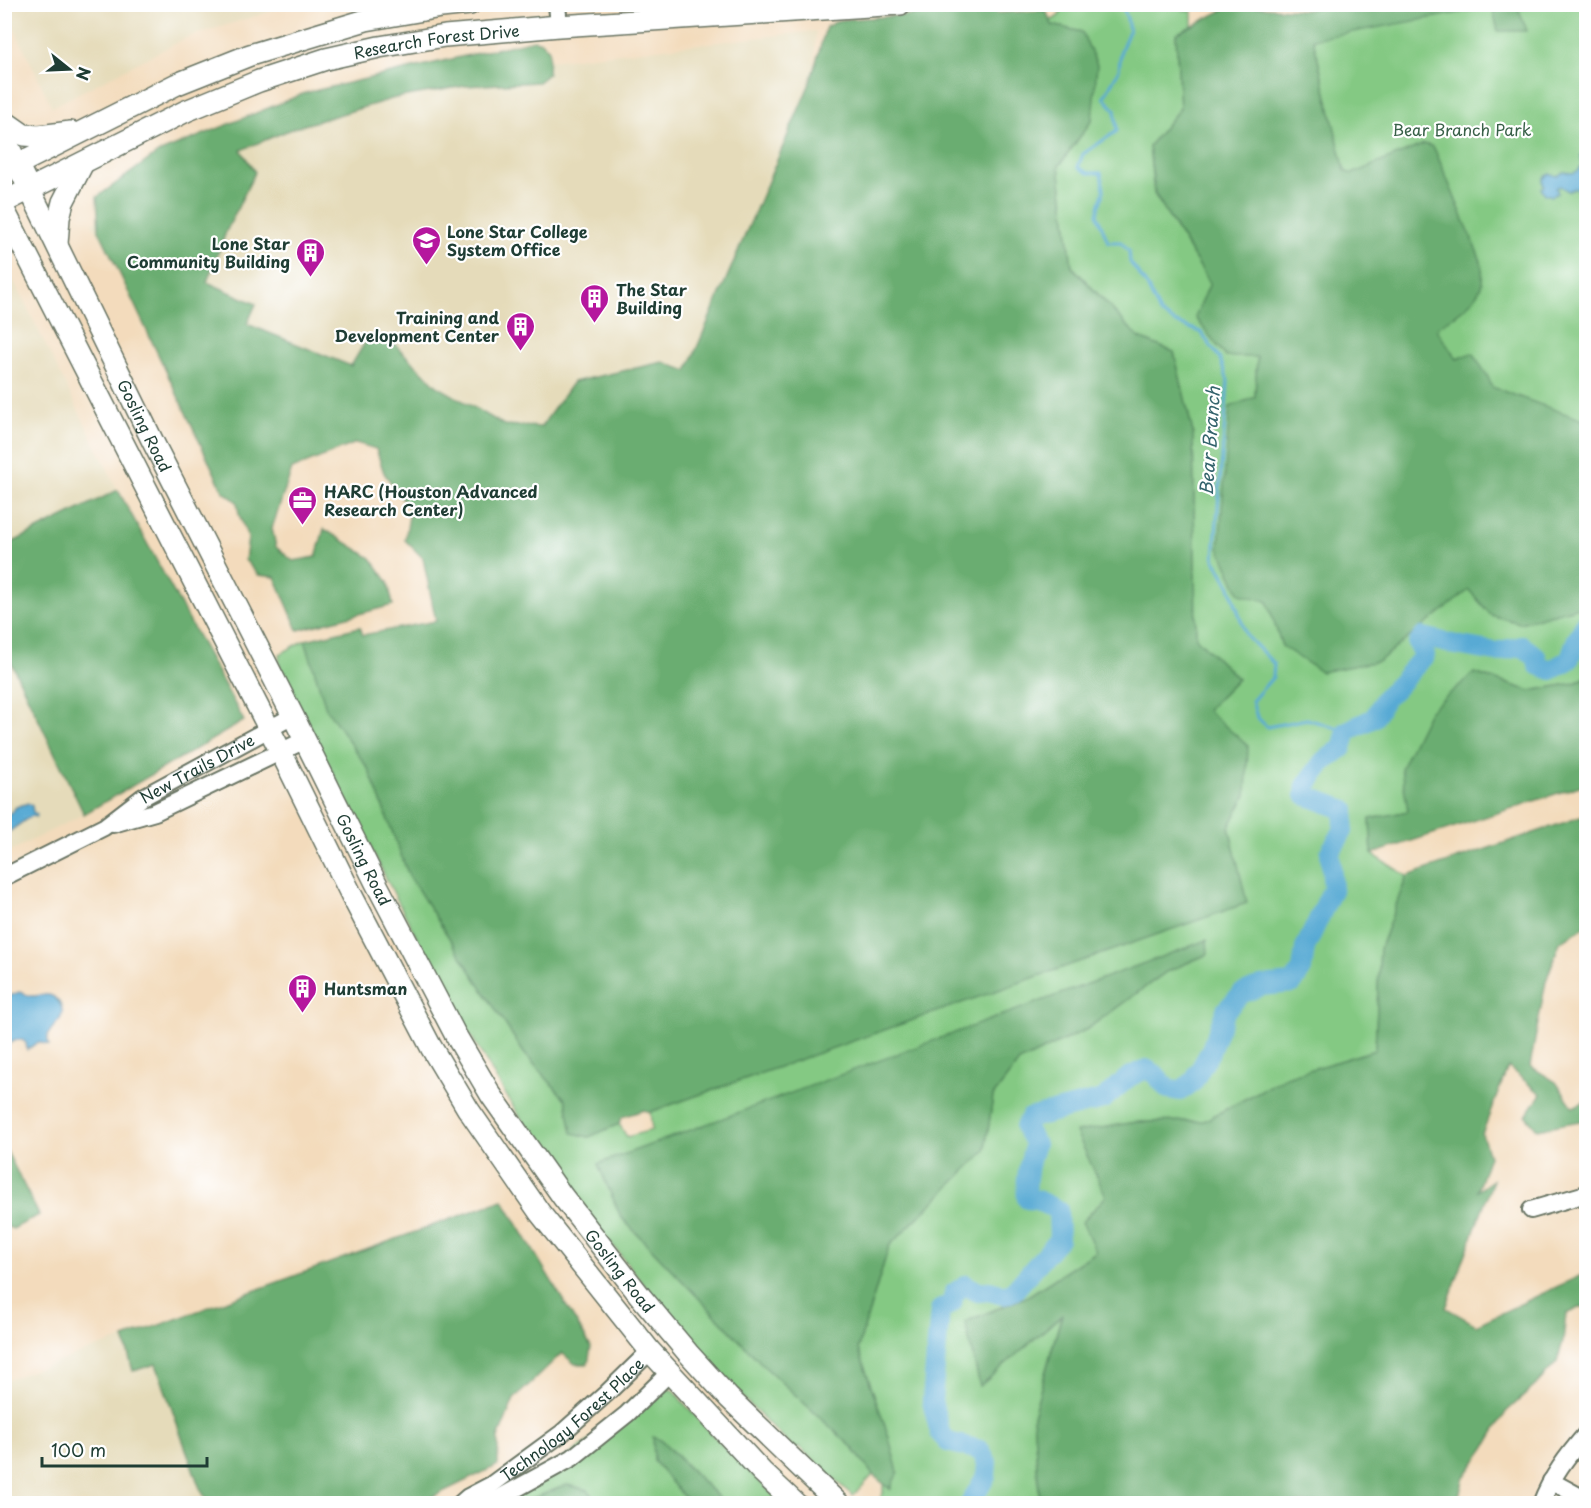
<svg xmlns="http://www.w3.org/2000/svg" width="1591" height="1508" font-family="'Playpen Sans',sans-serif">
  <style>
    .built { fill: #e5dbba }
    .green { fill: #84c983; stroke: #52835c; stroke-width: 1.5 }
    .forest { fill: #6bad71; stroke: #457552; stroke-width: 1.5 }
    .water { fill: #59aad4; stroke: #3c7484; stroke-width: 1.5 }
    .lines { fill: none; stroke-linecap: round; stroke-linejoin: round }
    .stream { stroke: #59aad4; stroke-width: 3 }
    .river { stroke: #59aad4; stroke-width: 20 }
    .minor-casing { stroke: #697464; stroke-width: 20 }
    .major-casing { stroke: #697464; stroke-width: 24 }
    .minor { stroke: #fff; stroke-width: 16 }
    .major { stroke: #fff; stroke-width: 21 }
    .labels { text-anchor: middle; dominant-baseline: central; stroke-width: 4.5; stroke-linejoin: round; paint-order: stroke }
    .street-label { font-size: 16px; fill: #1f3d34; stroke: #fff }
    .park-label { font-size: 16px; fill: #386048; stroke: #fff }
    .poi-label { font-size: 16px; font-weight: bold; fill: #1f3d34; stroke: #fff; text-anchor: start }
    .water-label { font-size: 18px; font-style: italic; fill: #33636c; stroke: #fff }
  </style>
  <rect width="100%" height="100%" fill="#fff"/>
  <filter id="ink" filterUnits="userSpaceOnUse"><feTurbulence type="fractalNoise" baseFrequency=".0167" numOctaves="2"/><feDisplacementMap in="SourceGraphic" scale="12" xChannelSelector="R" yChannelSelector="G"/><feConvolveMatrix kernelMatrix="1 2 1 2 8 2 1 2 1" color-interpolation-filters="sRGB"/></filter>
  <filter id="wash" filterUnits="userSpaceOnUse"><feTurbulence type="fractalNoise" baseFrequency=".008" numOctaves="4" result="noise"/><feDisplacementMap in="SourceGraphic" scale="24" xChannelSelector="R" yChannelSelector="G"/><feGaussianBlur stdDeviation="1.35" result="paint"/><feColorMatrix in="noise" values="0 0 0 0 0 0 0 0 0 0 0 0 0 0 0 0 0 1.4 0 .05"/><feComposite in="paint" operator="in"/></filter>
  <g filter="url(#wash)">
    <rect width="100%" height="100%" fill="#f3dbbc"/>
    <path class="built" d="M5,4h287v1l-104,32 -136,70 -47,-98z
      M816,31l-3,53 -125,291 -159,87 -389,-156 -48,-83 118,-75 286,-81z
      M4,266l4,3 110,221 -113,56z
      M4,650l80,164 -79,40h-1z
      M123,1338l10,32 23,-6 43,122 9,17h-203l-1,-122z"/>
    <path class="green" d="M1062,4l116,1 5,5 9,1v15l-16,8 4,74 -31,38 5,48 103,163 -2,40 12,203 15,46 97,15 90,-72 22,26 29,8 66,-18v72l-11,6 -45,8 -56,-18 -65,138 -39,8 2,35 35,22 -27,72 -5,102 -89,27 -82,44 -68,1 -30,74 -10,56 -68,44 -63,26 15,63 82,-72 -29,103 7,88 -162,-1 5,-10v-9l8,5 -2,-51 -31,-90 31,-102 96,-95 8,-55 26,-34 68,-33 79,-57 42,-18 -610,210 23,53 144,150 87,80 21,28 -20,21 -54,-49 -4,3c-34,-34 -68,-67 -99,-102 -26,-30 -50,-61 -75,-92 -47,-60 -92,-121 -130,-186 -78,-131 -143,-268 -211,-403l-1,-6 1,-7 25,-14 21,67 43,63 40,106 115,177 42,47 6,32 17,5 30,-13 8,13 25,-7 -2,-18 596,-209 -17,-76 17,-32 -39,-85 31,-31 -42,-41 -3,-205 -19,-81 -35,-14 -67,-72 -13,-100 33,-46 -10,-88 -30,-7 -2,-4c9,-4 12,-7 12,-17z
      M1349,4l237,1v438l-107,-33 -135,-239 -31,-132z
      M669,1389l6,2 6,9 45,49 56,54h-58l-63,-63 -7,21 35,42h-90l-11,-13 -21,-5 -46,18 -23,1 165,-114z"/>
    <path class="forest" d="M1330,4l59,2 128,-1 10,26h-29l-6,-24 -179,32 32,132 7,3 72,-30 7,2 4,4 46,111c1,8 3,17 0,25 -7,20 -30,31 -45,43l21,30 15,-6 15,22 5,12 94,34v184l-66,18 -29,-8 -22,-25 -90,71 -58,11 -39,-26 -15,-45 -27,-7 -21,-46 11,-141 25,-10 2,-40h-31l-31,-40 15,-34 -55,-89 -6,-48 31,-38 -4,-74 57,-29 72,5z
      M994,9l3,4 49,-3 6,15 30,7 15,33 -5,55 -33,46 13,101 67,71 35,14 19,81 3,205 42,41 -31,31 41,36 -2,49 -17,32 18,76 -597,209 -6,-2 -22,7 -3,7 -30,13 -17,-4 -6,-33 -42,-47 -115,-177 -40,-106 -43,-62 -21,-68 55,-13 3,8 73,-14 -13,-63 -18,-18 5,-30 -26,-37 -8,-24 -20,-6 -64,26 -20,59 4,19 17,14 23,-4 8,-28 47,29 17,24 5,23 -95,25 -23,-53 -17,-2 -13,-15 3,-22 -9,-24 -2,-12 -14,-11 -124,-261 -2,-33 61,-44 147,-60 229,-53 8,2 7,8 -1,24 -10,8 -73,4 -70,12 -101,30 -53,22 14,22 -29,60 -19,50 49,22 -9,20 104,42 15,-25 23,-2 48,47 67,39 37,2 32,-45 90,-20 24,9 123,-288 16,-56 13,-7z
      M118,490l126,231 -160,93 -79,-164v-104z
      M1474,673l56,18 45,-8 11,-6v107l-214,70 -2,-35 38,-8 -7,-43 28,-57z
      M1586,815v111l-26,16 -14,39 -16,85 26,16 17,25 13,-6v19l-49,9 -11,-13 15,-22 -33,-27 -26,67 7,22 -12,35 16,-11 -47,128 30,17 110,-52v34h-5l-15,7 -3,27 -6,21 -22,24 -29,26 -21,36 -21,29 -7,26h-417l-7,-87 29,-101 -82,71 -15,-64 63,-26 68,-44 -14,-30 24,-26 -30,-64 60,-10 68,-1 82,-44 89,-27 5,-102 27,-72z
      M1207,940l1,14 -42,18 -79,57 -68,33 -26,34 -8,55 -96,95 -31,102 31,90 9,34 -8,17 -17,-14 -21,-28 -87,-80 -144,-150 -23,-53z
      M5,1148l34,67 -26,14 -8,-3z
      M503,1200l88,147 -3,17h-13l-13,-11 -48,46 -16,39v27l-78,38h-212l-9,-17 -43,-122 -23,7 -9,-33z
      M653,1437l7,3 64,63h-35l-35,-42z
      M567,1485l21,5 11,13h-78z"/>
    <path class="water" d="M1586,154v38l-4,1 -6,-5 -8,3 -8,-5 -4,2 2,5 -6,3 -7,-2 -4,-6 3,-2c-3,-6 0,-10 6,-12l7,2 7,-4 9,1 5,-2 4,-6 -1,-10z
      M28,803l4,3 1,6 4,3 -1,2 -5,-1 -21,15 -5,2v-17l8,-5 3,-4z
      M19,992c4,1 9,4 14,4 7,0 13,-3 19,0 3,1 5,4 7,6 13,22 -18,23 -10,43l-11,-3 -11,8 -1,-7 -4,-3c-18,-1 -13,12 -17,22v-64z"/>
    <g class="lines">
      <path class="stream" d="M1123,8l4,10 2,13 -8,19 -2,20 -15,27 11,13 2,21 -34,23 -5,13 10,6h13l3,17 -7,24 11,28h13l8,9 1,11 16,22 14,29 16,10 25,9 19,27 8,22 -14,177 16,29 16,48 28,29 -1,13 -21,24 5,16 10,10 40,-8 40,12"/>
      <path class="river" d="M970,1504l16,-28 1,-14 -7,-12 -32,-8 -8,-9 -8,-32 8,-91 12,-7 2,-10 12,-8 12,7 11,-1 15,4 10,-4 45,-52 -1,-29 -21,-10 -10,-1c-2,-18 2,-38 8,-55l-10,-17 5,-9 73,-19 26,-22 17,-8 9,5 13,15 12,2 13,-9 17,-30 16,-42 15,-16 20,-8 32,-3 9,-14 3,-21 28,-60 -3,-36 13,-21 2,-21 -40,-15 1,-9 16,-23 20,-15 5,-17 27,-13 11,-20 9,-8 31,-35 -7,-11 5,-7 33,8 40,7 26,-6 14,10 2,9 13,5 18,-10 8,-21 9,-16"/>
    </g>
  </g>
  <g filter="url(#ink)">
    <g class="lines">
      <defs>
        <g id="minor">
          <path d="M557,4l2,22"/>
          <path d="M113,824l42,-12 150,-72"/>
          <path id="s1" d="M4,877l100,-50 39,-30 150,-81"/>
          <path d="M1531,1210l55,-16"/>
          <path d="M1551,1481l35,19"/>
          <path id="s2" d="M460,1504l8,-7 23,-12 71,-52 45,-40 43,-42"/>
          <path d="M485,1504l16,-7 71,-39 55,-44 43,-42"/>
          <path d="M1541,1504c10,-27 27,-49 45,-70"/>
        </g>
        <g id="major">
          <path d="M4,121l20,14 15,1 32,-4"/>
          <path id="s3" d="M4,137l151,309 138,270 83,167 79,151 36,61 72,102 78,100 47,56 41,45 110,106"/>
          <path d="M4,171l173,-87 73,-29 116,-35 75,-13 29,-3"/>
          <path id="s4" d="M4,202l182,-91 73,-30 67,-22 53,-12 66,-11 114,-10 341,-22"/>
          <path d="M4,210l277,542 71,144 79,151 37,62 72,104 110,138 112,121 34,32"/>
          <path d="M57,244l2,-26 4,-16 20,-39"/>
        </g>
      </defs>
      <use href="#minor" class="minor-casing"/>
      <use href="#major" class="major-casing"/>
      <use href="#minor" class="minor"/>
      <use href="#major" class="major"/>
    </g>
  </g>
  <defs>
    <symbol id="university-pin" viewBox="-11 -11 22 30"><path d="M0 17L-7.5 6A9.5 9.5 0 1 1 7.5 6Z" fill="#b5179e" stroke="#fff"/><path d="M0-5L7-2L0 1L-7-2ZM-4 1L0 2.5L4 1V4Q0 6-4 4Z" fill="#fff"/></symbol>
    <symbol id="building-pin" viewBox="-11 -11 22 30"><path d="M0 17L-7.5 6A9.5 9.5 0 1 1 7.5 6Z" fill="#b5179e" stroke="#fff"/><path d="M-4-6H4V6H1V3H-1V6H-4ZM-2.5-4.3h1.7v1.8h-1.7ZM.8-4.3h1.7v1.8H.8ZM-2.5-1h1.7V.8h-1.7ZM.8-1h1.7V.8H.8Z" fill="#fff"/></symbol>
    <symbol id="office-pin" viewBox="-11 -11 22 30"><path d="M0 17L-7.5 6A9.5 9.5 0 1 1 7.5 6Z" fill="#b5179e" stroke="#fff"/><path d="M-6-3h4V-5.5h4V-3h4V5H-6ZM-1-4.5V-3h2v-1.5ZM-6 0V1H6V0Z" fill="#fff"/></symbol>
  </defs>
  <g fill-rule="evenodd">
    <use href="#university-pin" x="410" y="224" width="33" height="45"/>
    <use href="#building-pin" x="294" y="236" width="33" height="45"/>
    <use href="#building-pin" x="578" y="282" width="33" height="45"/>
    <use href="#building-pin" x="504" y="310" width="33" height="45"/>
    <use href="#office-pin" x="286" y="484" width="33" height="45"/>
    <use href="#building-pin" x="286" y="972" width="33" height="45"/>
  </g>
  <g class="labels">
    <g class="street-label">
      <text stroke="none"><textPath href="#s4" startOffset="465">Research Forest Drive</textPath></text>
      <text stroke="none"><textPath href="#s3" startOffset="321">Gosling Road</textPath></text>
      <text stroke="none"><textPath href="#s1" startOffset="222">New Trails Drive</textPath></text>
      <text stroke="none"><textPath href="#s3" startOffset="807">Gosling Road</textPath></text>
      <text stroke="none"><textPath href="#s3" startOffset="1293">Gosling Road</textPath></text>
      <text stroke="none"><textPath href="#s2" startOffset="141">Technology Forest Place</textPath></text>
    </g>
    <g class="park-label">
      <text x="1462" y="129">Bear Branch Park</text>
    </g>
    <g class="poi-label">
      <text x="447" y="231">Lone Star College<tspan x="447" dy="18">System Office</tspan></text>
      <text x="290" y="243" text-anchor="end">Lone Star<tspan x="290" dy="18">Community Building</tspan></text>
      <text x="616" y="289">The Star<tspan x="616" dy="18">Building</tspan></text>
      <text x="499" y="317" text-anchor="end">Training and<tspan x="499" dy="18">Development Center</tspan></text>
      <text x="324" y="491">HARC (Houston Advanced<tspan x="324" dy="18">Research Center)</tspan></text>
      <text x="324" y="988">Huntsman</text>
    </g>
    <g class="water-label">
      <text transform="translate(1209 441) rotate(-86)">Bear Branch</text>
    </g>
  </g>
  <rect width="1591" height="1508" fill="none" stroke="#fff" stroke-width="24"/>
  <g transform="translate(69 69) rotate(108)" stroke="#ffffff" stroke-width="4.5" paint-order="stroke">
  <path d="M0-4.5L10 22L0 15L-10 22Z" fill="#1f3d34"/>
  <text y="-9" font-size="16" font-weight="bold" text-anchor="middle" fill="#1f3d34">N</text>
  </g>
  <path d="M42 1457v9h165v-9" fill="none" stroke="#1f3d34" stroke-width="3"/>
  <text x="51" y="1457" font-size="18" fill="#1f3d34" stroke="#ffffff" stroke-width="4.5" paint-order="stroke">100 m</text>
</svg>
